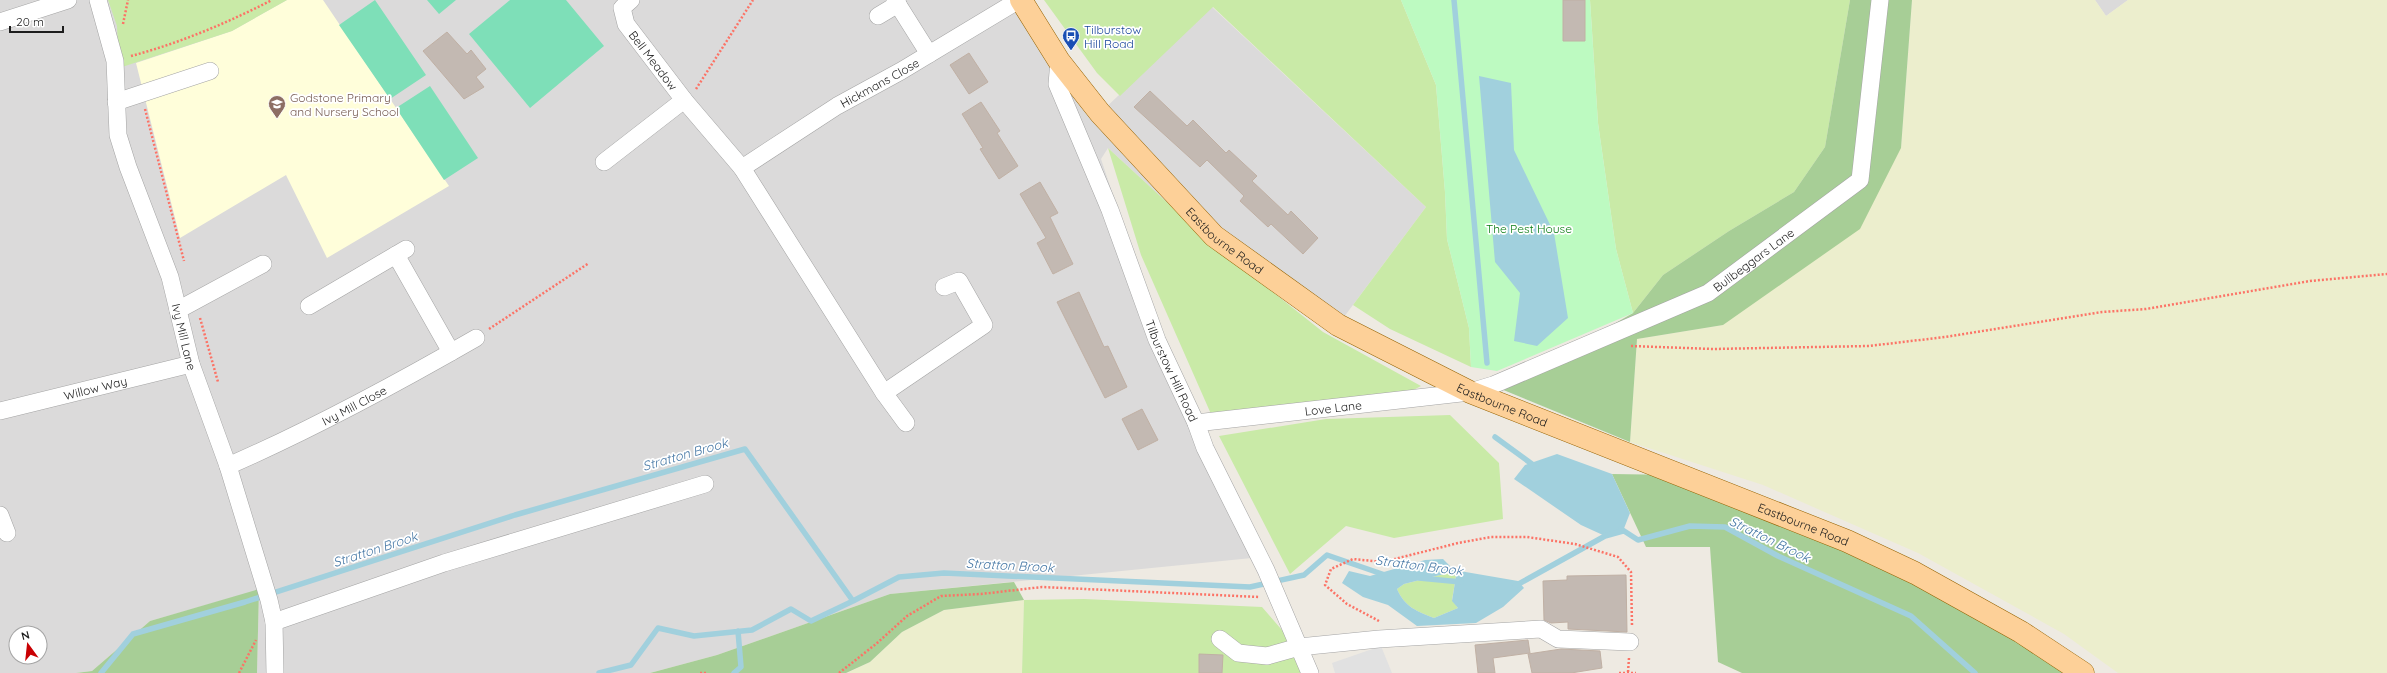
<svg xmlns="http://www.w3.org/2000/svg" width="2387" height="673" font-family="Quicksand,sans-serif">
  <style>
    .residential { fill: #dbdada; fill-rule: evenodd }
    .education { fill: #fffeda }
    .farmland { fill: #eceecd }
    .grass { fill: #c9eaa7 }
    .forest { fill: #a7ce96 }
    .park { fill: #bdfac1 }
    .pitch { fill: #7edfb8 }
    .parking { fill: #e1e1e1 }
    .water { fill: #a1d0dd; fill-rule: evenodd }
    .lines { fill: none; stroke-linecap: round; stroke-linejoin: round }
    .stream { stroke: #a1d0dd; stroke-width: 5.5 }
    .building { fill: #c3b9b2; stroke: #c0b0a4 }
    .minor-casing { stroke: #a4a4a4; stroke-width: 18 }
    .major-casing { stroke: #956200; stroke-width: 23 }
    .path { stroke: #fc7366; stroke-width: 2.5; stroke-dasharray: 2 2; stroke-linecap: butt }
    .minor { stroke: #fff; stroke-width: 17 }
    .major { stroke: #fdd098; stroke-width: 22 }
    .labels { text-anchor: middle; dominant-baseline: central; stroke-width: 3.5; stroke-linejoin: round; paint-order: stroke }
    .transit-label { font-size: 12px; fill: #164399; stroke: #fff; text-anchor: start }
    .street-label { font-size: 12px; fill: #1d1d1d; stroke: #fff }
    .education-label { font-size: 12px; fill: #785e54; stroke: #fff; text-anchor: start }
    .park-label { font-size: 12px; fill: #097c11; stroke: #fff }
    .water-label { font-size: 13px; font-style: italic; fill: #4577a5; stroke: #fff }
  </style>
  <rect width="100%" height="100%" fill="#eeeae2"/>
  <path class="residential" d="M0,0h1021l79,113 112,-106 214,200 -88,118 -128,-83 -102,-94 -7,11 59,177 102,221 -372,37 -173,61 -67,18h-393l2,-83 -109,31 -58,50 -16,2h-76zM16,633h24v24h-24z
    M2095,0h33l-22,16z"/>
  <path class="education" d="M287,0h36l126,186 -122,72 -41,-83 -106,63 -44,-175 96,-32z"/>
  <path class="farmland" d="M1912,0h183l11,16 22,-16h259v673h-269l-54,-39 -146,-81 -155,-68 -133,-43 7,-103 86,-14 178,-177z
    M1024,600l-2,73h-175l23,-11 32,-30 42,-22z"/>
  <path class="grass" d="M108,0h179l-55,31 -113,37 -2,-42z
    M1044,0h357l35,85 9,107 2,47 22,89 2,39 -81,-38 -37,-24 73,-98 -213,-200 -93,89 -23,-23z
    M1590,0h260l-25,147 -31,45 -65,39 -66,44 -30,38 -17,-64 -18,-126z
    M1108,148l102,94 113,90 98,54 -13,7 -197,21 -70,-159z
    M1450,415l49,48 4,56 -109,19 -48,-12 -56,48 -71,-138 107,-17z
    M1448,573l8,3 -4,24 6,8 -24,10c-18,-7 -29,-11 -37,-29l7,-5z
    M1084,599l178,8 26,30 13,36h-279l2,-73z"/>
  <path class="forest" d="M1850,0h62l-11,148 -41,81 -137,96 -86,14 -7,103 -129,-53 132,-76 30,-38 66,-44 65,-39 31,-45z
    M1612,474l64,1 100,37 307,161h-341l-24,-11 -8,-115h-64z
    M1014,582l10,18 -80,10 -42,22 -32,30 -24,11h-196l67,-18 173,-61z
    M259,589l-2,84h-181l16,-2 58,-50z"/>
  <path class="park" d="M1401,0h189l8,123 18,126 17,64 -136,58 -26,-4 -2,-39 -22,-89 -2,-47 -9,-107z"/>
  <path class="pitch" d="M375,0l51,75 -36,24 -51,-74z
    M427,0h29l-17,14z
    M510,0h56l38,46 -74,62 -61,-74z
    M430,86l48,72 -34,22 -48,-72z"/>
  <path class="parking" d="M1381,646l11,27h-57l-3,-10z"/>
  <path class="water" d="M1479,76l32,7 3,67 40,83 14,85 -31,28 -23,-5 6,-48 -25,-31z
    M1557,454l55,20 18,39 -7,18 -18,5 -24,-11 -67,-46 11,-14z
    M1443,559l11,11 64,11 6,7 -21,19 -27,16 -59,3 -29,-21 -25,-8 -21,-14 7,-12 21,5 55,-16zM1448,573l8,3 -4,25 6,7 -24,10c-18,-7 -29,-11 -37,-29l7,-5z"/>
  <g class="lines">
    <path class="stream" d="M1454,0l33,363
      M1495,437l41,30
      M1621,529l17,11 52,-14 35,1 53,29 133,60 64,57
      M1419,578l42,4
      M1515,586l90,-50 18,-5
      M101,673l32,-39 112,-32 270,-87 230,-66 108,152 46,-24 45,-4 306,14 54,-12 23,-20 58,20
      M599,673l32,-8 27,-37 36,8 58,-6 39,-21 20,12 42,-20
      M734,673l7,-6 -3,-36"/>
  </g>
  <path class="building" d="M1563,0h22v41h-22z
    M447,32l20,22 4,-4 15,19 -10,8 8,10 -20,12 -41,-48z
    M969,53l19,29 -19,12 -19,-29z
    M1150,91l37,35 6,-6 33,33 3,-3 28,26 -5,5 36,34 3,-4 27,27 -15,16 -32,-30 -3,3 -28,-26 4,-5 -37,-36 -7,7 -66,-60z
    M981,102l19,29 -3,2 21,33 -19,13 -19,-30 3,-1 -21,-34z
    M1040,182l18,31 -8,4 23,47 -20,10 -16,-31 9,-5 -26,-44z
    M1079,292l25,55 4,-1 19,41 -22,11 -48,-96z
    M1142,409l16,31 -20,10 -16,-31z
    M1626,575l1,57 -59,-3v-7l-17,1 -7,-3 -1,-39 24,-1v-4z
    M1528,640l2,13 -37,5 2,15h-17l-3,-28z
    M1561,649l39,2 2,17 -31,5h-39l-4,-19z
    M1199,654l24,1 -1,18h-23z"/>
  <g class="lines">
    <defs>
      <g id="minor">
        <path id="s1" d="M98,0l17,61 3,74 10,32 42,110 21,87 37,102 41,134 5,22 1,51"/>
        <path id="s2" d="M631,0l-9,8 4,16 58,76 58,68 142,225 22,30"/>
        <path d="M895,0l34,54"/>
        <path d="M878,16l20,-12"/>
        <path d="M0,22l68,-22"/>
        <path id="s3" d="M1059,61l-2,23 53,126 47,130 39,83 9,25 61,122 44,103"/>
        <path d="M116,102l94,-31"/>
        <path d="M604,162l80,-62"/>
        <path id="s4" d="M742,168l95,-62 64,-35 118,-71"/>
        <path d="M396,255l55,97"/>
        <path d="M309,306l97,-57"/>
        <path d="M178,310l85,-46"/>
        <path d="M884,393l100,-68 -25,-44 -15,6"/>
        <path id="s5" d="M0,411l191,-47"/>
        <path id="s6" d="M1196,423l274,-31 23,-7 215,-92 152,-113 20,-180"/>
        <path id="s7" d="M228,466c85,-37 168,-82 248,-128"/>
        <path d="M0,515l7,18"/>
        <path d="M274,622l170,-59 261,-79"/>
        <path d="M1220,639l18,14 29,3 32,-9 80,-8 162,-10 17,10 72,3"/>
      </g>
      <g id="major">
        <path id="s8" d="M1021,0l38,61 41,52 114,123 124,89 132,67 377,149 68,32 106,59 62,41"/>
      </g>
    </defs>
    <use href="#minor" class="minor-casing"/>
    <use href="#major" class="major-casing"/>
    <path class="path" d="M123,24l5,-24
      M131,56c49,-13 96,-33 141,-56
      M696,89l57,-89
      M145,109l39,152
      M200,318l18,64
      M489,329l100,-66
      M1631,346l82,3 156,-3 76,-9 157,-25 44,-3 164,-28 77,-7
      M1379,621l-32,-17 -22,-19 6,-16 22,-10 30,3 75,-19 33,-6h36l48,7 43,13 13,15 1,54
      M1628,672l1,-14
      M239,673l17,-33
      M700,673h7
      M839,673l37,-29 31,-28 34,-20 40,-2 61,-7 217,10
      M1619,673h17"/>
    <use href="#minor" class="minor"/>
    <use href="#major" class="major"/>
  </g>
  <defs>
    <symbol id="bus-pin" viewBox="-11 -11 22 30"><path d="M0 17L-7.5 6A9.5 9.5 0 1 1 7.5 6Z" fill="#1a4fb4" stroke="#fff"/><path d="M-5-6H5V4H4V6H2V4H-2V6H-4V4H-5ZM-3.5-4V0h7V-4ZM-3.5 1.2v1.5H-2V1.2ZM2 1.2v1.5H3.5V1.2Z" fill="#fff"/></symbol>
    <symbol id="school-pin" viewBox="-11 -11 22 30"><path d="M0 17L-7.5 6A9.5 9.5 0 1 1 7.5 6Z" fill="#8d6e63" stroke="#fff"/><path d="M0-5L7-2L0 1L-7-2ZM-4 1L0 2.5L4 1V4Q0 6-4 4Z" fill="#fff"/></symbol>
  </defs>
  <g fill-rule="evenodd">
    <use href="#bus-pin" x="1061" y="26" width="20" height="27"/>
    <use href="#school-pin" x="267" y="94" width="20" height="27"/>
  </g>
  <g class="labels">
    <g class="transit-label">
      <text x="1084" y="29">Tilburstow<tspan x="1084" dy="14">Hill Road</tspan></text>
    </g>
    <g class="street-label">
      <text stroke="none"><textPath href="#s2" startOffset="74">Bell Meadow</textPath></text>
      <text stroke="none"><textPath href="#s4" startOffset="162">Hickmans Close</textPath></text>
      <text stroke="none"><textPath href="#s8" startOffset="317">Eastbourne Road</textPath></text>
      <text stroke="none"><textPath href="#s6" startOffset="590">Bullbeggars Lane</textPath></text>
      <text stroke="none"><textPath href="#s1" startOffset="350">Ivy Mill Lane</textPath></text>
      <text stroke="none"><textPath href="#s3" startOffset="332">Tilburstow Hill Road</textPath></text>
      <text stroke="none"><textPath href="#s5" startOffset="98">Willow Way</textPath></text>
      <text stroke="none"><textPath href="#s7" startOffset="140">Ivy Mill Close</textPath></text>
      <text stroke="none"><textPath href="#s8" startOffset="641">Eastbourne Road</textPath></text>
      <text stroke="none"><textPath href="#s6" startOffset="138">Love Lane</textPath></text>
      <text stroke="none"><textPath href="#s8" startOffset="965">Eastbourne Road</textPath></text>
    </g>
    <g class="education-label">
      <text x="290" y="97">Godstone Primary<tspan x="290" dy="14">and Nursery School</tspan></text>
    </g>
    <g class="park-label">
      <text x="1529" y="228">The Pest House</text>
    </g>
    <g class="water-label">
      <text transform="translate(685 454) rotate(-16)">Stratton Brook</text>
      <text transform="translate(1770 539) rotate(26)">Stratton Brook</text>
      <text transform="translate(375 549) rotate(-18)">Stratton Brook</text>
      <text transform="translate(1010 565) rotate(3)">Stratton Brook</text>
      <text transform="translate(1419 565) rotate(7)">Stratton Brook</text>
    </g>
  </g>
  <g transform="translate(28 645) rotate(345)"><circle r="19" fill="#ffffff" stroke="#a5a5a5"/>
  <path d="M0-3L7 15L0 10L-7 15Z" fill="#c90003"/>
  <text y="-6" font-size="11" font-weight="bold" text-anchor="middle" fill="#1d1d1d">N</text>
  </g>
  <path d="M10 26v6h53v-6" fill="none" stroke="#1d1d1d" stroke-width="2"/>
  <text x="16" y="26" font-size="12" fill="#1d1d1d" stroke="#ffffff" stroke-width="3" paint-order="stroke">20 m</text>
</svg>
